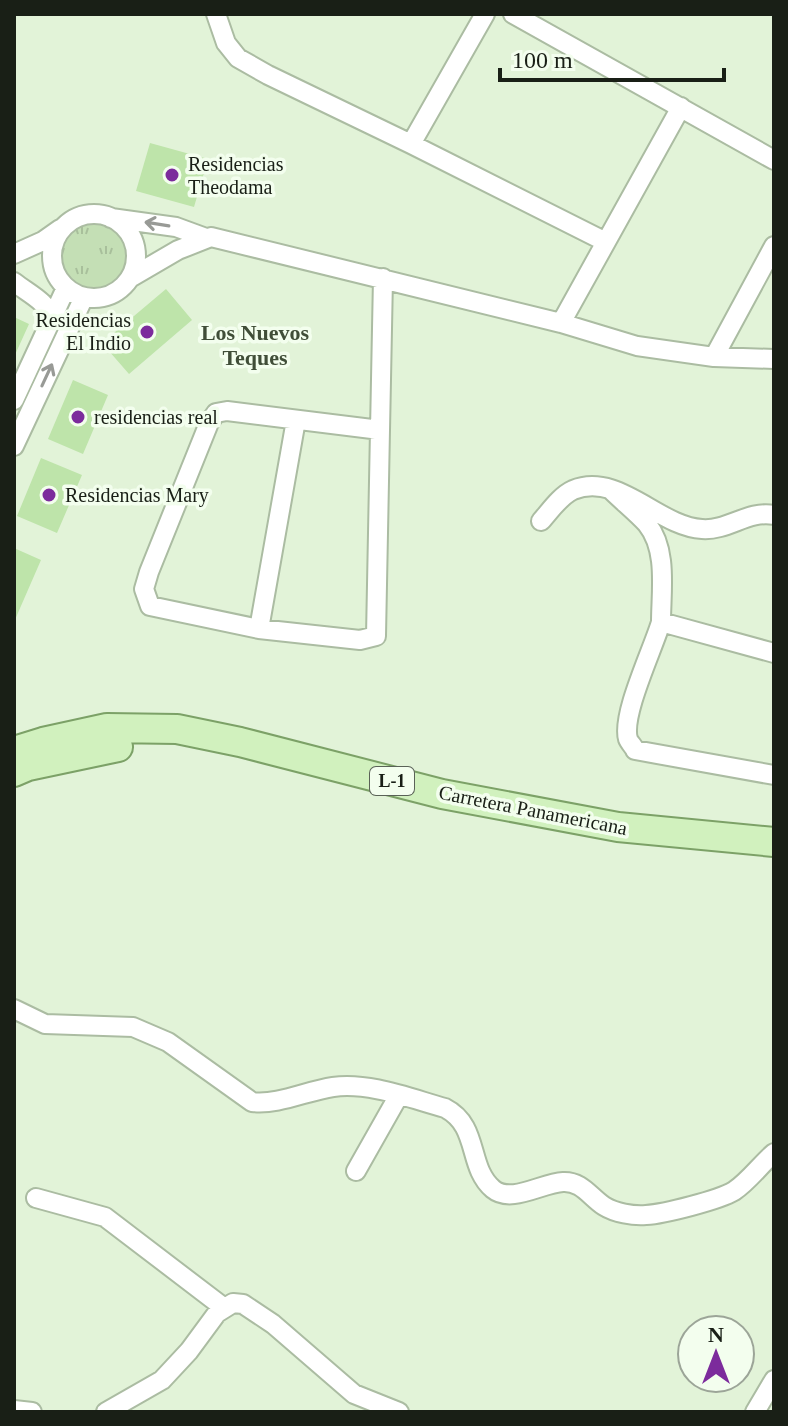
<svg xmlns="http://www.w3.org/2000/svg" width="788" height="1426" font-family="Georgia,serif">
  <style>
    .park { fill: url(#park-tufts) }
    .building { fill: #bee4aa }
    .lines { fill: none; stroke-linecap: round; stroke-linejoin: round }
    .street-casing { stroke: #abbca2; stroke-width: 22 }
    .primary-casing { stroke: #7ca167; stroke-width: 32 }
    .street { stroke: #fff; stroke-width: 18 }
    .primary { stroke: #d1f1be; stroke-width: 28 }
    .oneway { stroke: #989a96 }
    .poi-dot { fill: #7c2b9c; stroke: #f3feee; stroke-width: 3 }
    .labels { text-anchor: middle; dominant-baseline: central; stroke-width: 7; stroke-linejoin: round; paint-order: stroke }
    .shield { fill: #f3feee; stroke: #5a6257; stroke-width: 2 }
    .shield-label { font-size: 18px; font-weight: bold; fill: #191f16 }
    .poi-label { font-size: 20px; fill: #191f16; stroke: #f3feee; text-anchor: start }
    .street-label { font-size: 20px; fill: #191f16; stroke: #f3feee }
    .neighbourhood-label { font-size: 22px; font-weight: bold; fill: #404e38; stroke: #f3feee }
  </style>
  <defs>
    <pattern id="park-tufts" width="24" height="20" patternUnits="userSpaceOnUse" patternTransform="scale(2)"><rect width="24" height="20" fill="#c4dfb5"/><path d="M3 7l-1-3M5 7V3M7 7l1-3M15 17l-1-3M17 17v-4M19 17l1-3" fill="none" stroke="#a8bf9b"/></pattern>
  </defs>
  <rect width="100%" height="100%" fill="#e2f3d8"/>
  <path class="park" d="M85,215c8,0 18,0 26,3 42,17 25,83 -20,78 -9,-1 -17,-5 -25,-8 -17,-33 -15,-55 19,-73z"/>
  <path class="building" d="M150,143l58,16 -14,48 -58,-16z
    M166,289l26,31 -63,54 -27,-31z
    M14,317l15,7 -15,33z
    M73,380l35,15 -25,59 -35,-15z
    M41,458l41,17 -25,58 -40,-17z
    M14,548l27,12 -27,62z"/>
  <g class="lines">
    <defs>
      <path id="street" d="M216,14l10,29 12,15 30,17 143,69 195,98
        M513,14l261,146
        M411,144l74,-130
        M52 256a42 42 0 1 1 84 0a42 42 0 1 1-84 0Z
        M111,218l65,9 30,11
        M14,254l29,-13 17,-12
        M130,278l48,-28 33,-13 350,86 76,23 77,11 60,2
        M14,282c15,12 33,19 39,38
        M561,323l120,-216
        M714,357l60,-111
        M14,400l52,-112
        M227,411l153,19 -4,206 -16,4 -101,-11 -109,-23 -6,-17 5,-17 60,-149 7,-10z
        M380,430l3,-152
        M14,446l70,-149
        M610,489c12,12 26,23 37,35 21,26 14,67 14,98l113,31
        M541,521c9,-10 19,-25 32,-31 45,-19 86,37 129,39 26,2 46,-19 72,-14
        M661,622c-8,27 -40,93 -33,117 1,3 6,8 7,11l139,25
        M259,629l37,-209
        M14,1009l31,15 88,3 35,15 84,60c27,3 54,-11 81,-15 36,-5 76,11 112,21 35,18 22,59 48,81 18,15 49,-6 70,-7 19,-1 27,15 41,24 11,7 29,10 42,9 18,-1 73,-15 88,-24 15,-10 27,-27 40,-38
        M356,1171l43,-76
        M36,1198l69,19 118,90
        M14,1410l18,2
        M106,1412l56,-32 27,-29 28,-38 16,-10 10,1 30,20 81,70 45,18
        M755,1412l19,-32"/>
      <path id="primary" d="M14,751l29,-9 64,-14 70,1 63,13 202,52 176,33 156,15
        M14,772l14,-6 90,-19"/>
    </defs>
    <use href="#street" class="street-casing"/>
    <use href="#primary" class="primary-casing"/>
    <use href="#street" class="street"/>
    <use href="#primary" class="primary"/>
  </g>
  <defs><path id="oneway-shaft" d="M-6 0H5M1.5-3L5.5 0L1.5 3" fill="none" stroke-width="1.6" stroke-linecap="round" stroke-linejoin="round" transform="scale(2)"/></defs>
  <g class="oneway">
    <use href="#oneway-shaft" transform="translate(157 224) rotate(-171)"/>
    <use href="#oneway-shaft" transform="translate(47 375) rotate(-65)"/>
  </g>
  <g class="poi-dot">
    <circle cx="172" cy="175" r="8"/>
    <circle cx="147" cy="332" r="8"/>
    <circle cx="78" cy="417" r="8"/>
    <circle cx="49" cy="495" r="8"/>
  </g>
  <g class="labels">
    <rect class="shield" x="370" y="767" width="44" height="28" rx="6"/>
    <g class="shield-label">
      <text x="392" y="781">L-1</text>
    </g>
    <g class="poi-label">
      <text x="188" y="164">Residencias<tspan x="188" dy="23">Theodama</tspan></text>
      <text x="131" y="320" text-anchor="end">Residencias<tspan x="131" dy="23">El Indio</tspan></text>
      <text x="94" y="417">residencias real</text>
      <text x="65" y="495">Residencias Mary</text>
    </g>
    <g class="street-label">
      <text transform="translate(533 810) rotate(11)">Carretera Panamericana</text>
    </g>
    <g class="neighbourhood-label">
      <text x="255" y="332">Los Nuevos<tspan x="255" dy="25">Teques</tspan></text>
    </g>
  </g>
  <rect width="788" height="1426" fill="none" stroke="#191f16" stroke-width="32"/>
  <g transform="translate(716 1354)"><circle r="38" fill="#f3feee" stroke="#9ca598" stroke-width="2"/>
  <path d="M0-6L14 30L0 20L-14 30Z" fill="#7c2b9c"/>
  <text y="-12" font-size="22" font-weight="bold" text-anchor="middle" fill="#191f16">N</text>
  </g>
  <path d="M500 68v12h224v-12" fill="none" stroke="#191f16" stroke-width="4"/>
  <text x="512" y="68" font-size="24" fill="#191f16" stroke="#f3feee" stroke-width="6" paint-order="stroke">100 m</text>
</svg>
